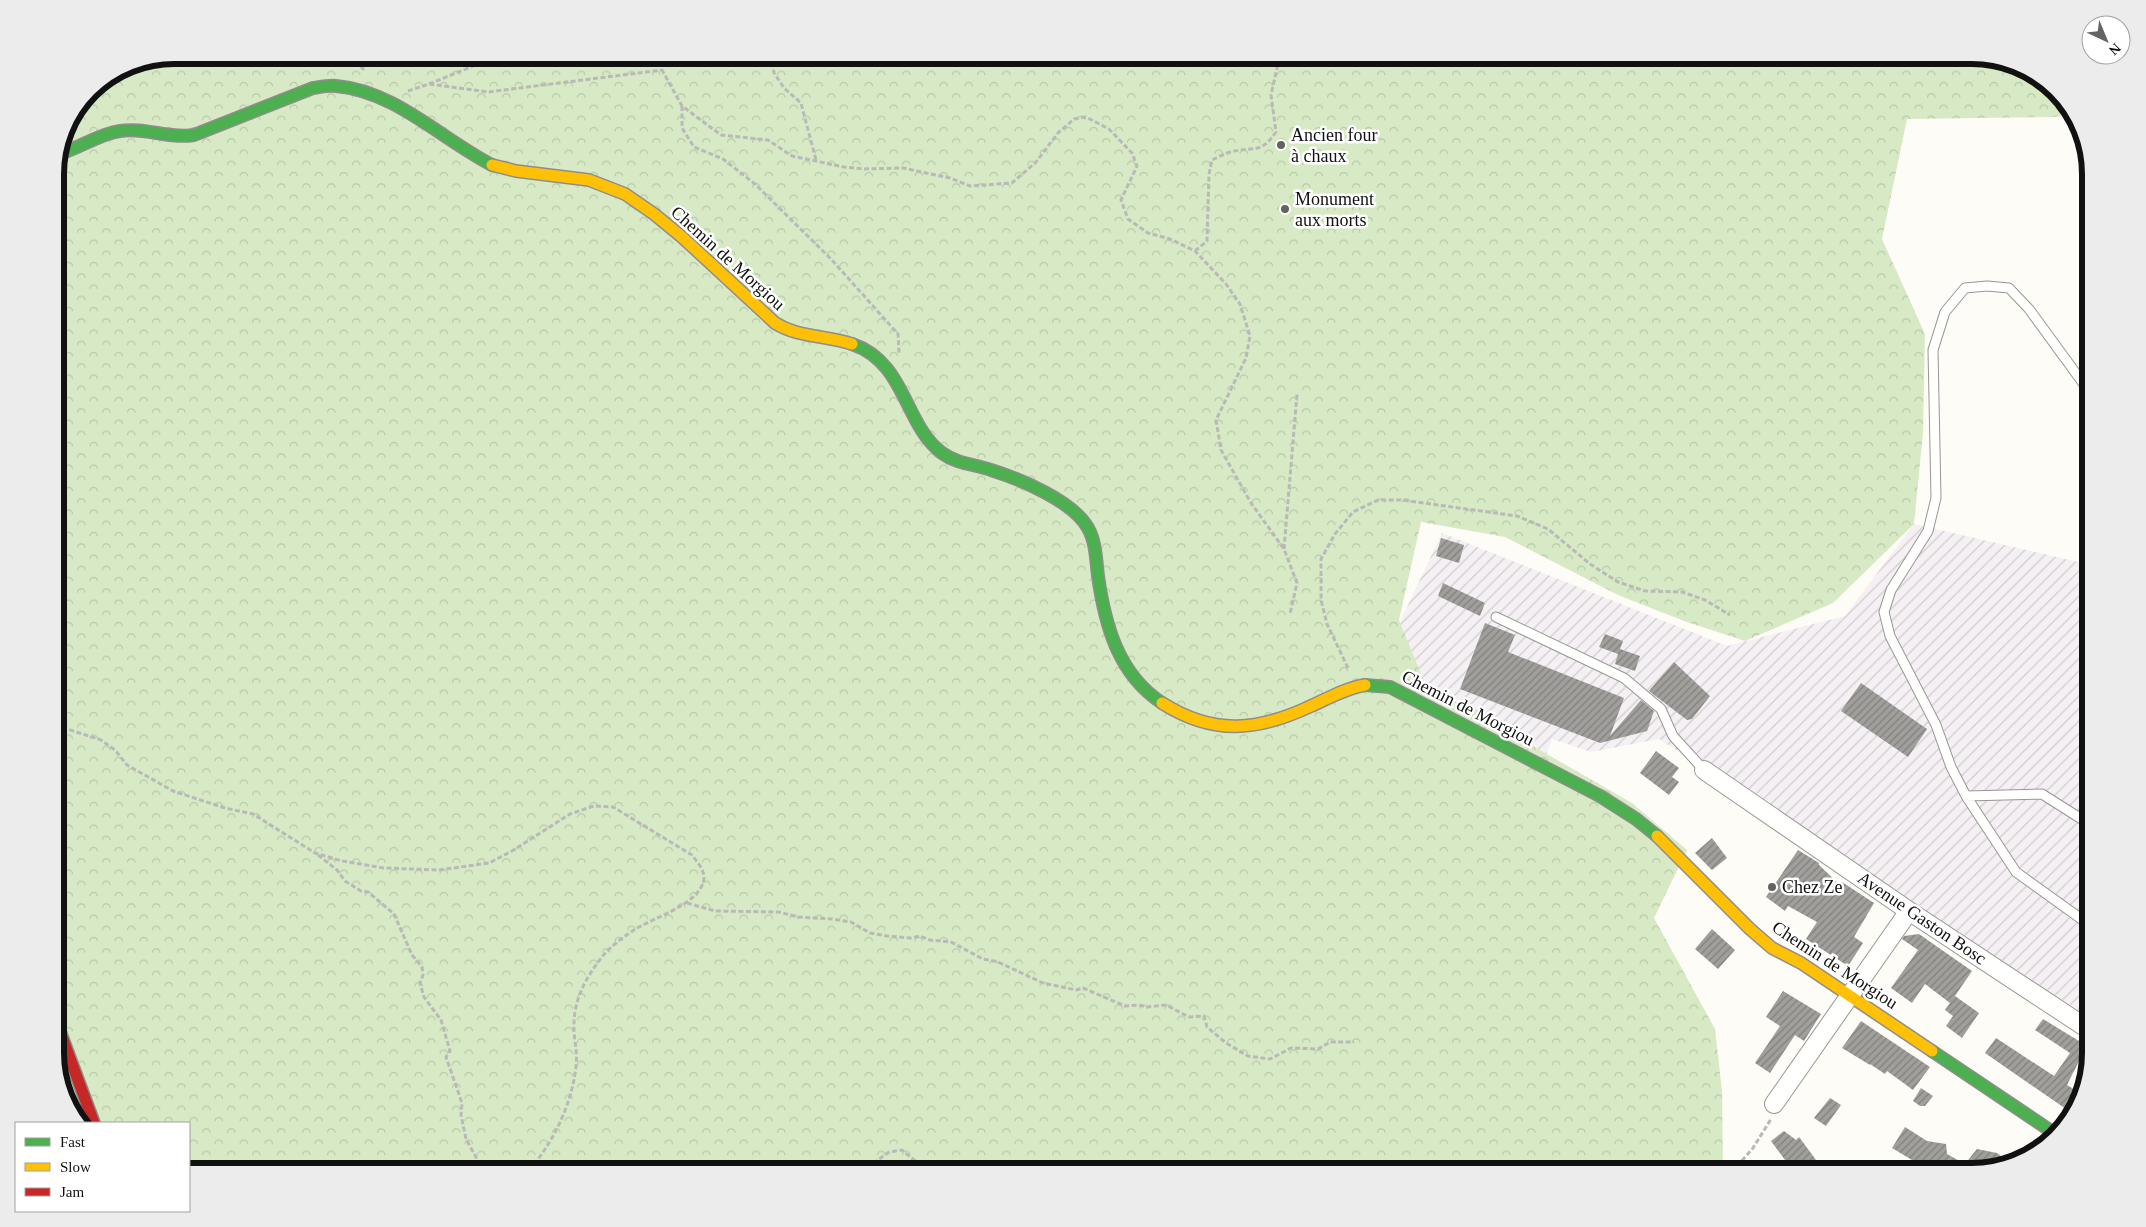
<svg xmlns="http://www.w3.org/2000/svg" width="2146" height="1227" font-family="Georgia,serif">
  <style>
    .industrial { fill: url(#industrial-furrows) }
    .forest { fill: url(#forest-crowns) }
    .building { fill: url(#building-hatch) }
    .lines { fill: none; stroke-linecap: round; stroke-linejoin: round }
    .lane-casing { stroke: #979795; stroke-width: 11 }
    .street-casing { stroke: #979795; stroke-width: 20 }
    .fast-casing { stroke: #8e8d8b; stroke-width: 14 }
    .slow-casing { stroke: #8e8d8b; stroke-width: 14 }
    .jam-casing { stroke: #8e8d8b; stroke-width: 14 }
    .path { stroke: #b9b9b8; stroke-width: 3; stroke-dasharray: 5 2.5; stroke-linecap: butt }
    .lane { stroke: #fffffe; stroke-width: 9 }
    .street { stroke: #fffffe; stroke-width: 18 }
    .fast { stroke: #4caf50; stroke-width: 11 }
    .slow { stroke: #ffc107; stroke-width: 11 }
    .jam { stroke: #c62828; stroke-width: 11 }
    .poi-dot { fill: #646362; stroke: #fff; stroke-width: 2 }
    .labels { text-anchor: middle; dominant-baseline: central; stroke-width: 5; stroke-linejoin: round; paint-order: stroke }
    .poi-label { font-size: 18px; fill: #111; stroke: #fff; text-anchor: start }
    .street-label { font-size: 18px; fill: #111; stroke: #fff }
    .rim { fill: none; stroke: #111; stroke-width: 6 }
  </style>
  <defs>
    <pattern id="industrial-furrows" width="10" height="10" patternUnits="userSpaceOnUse" patternTransform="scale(1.25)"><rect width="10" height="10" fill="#f5f0f3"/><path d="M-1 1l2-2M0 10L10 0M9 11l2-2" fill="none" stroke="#d1cdcf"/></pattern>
    <pattern id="forest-crowns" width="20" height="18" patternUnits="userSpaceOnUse" patternTransform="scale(1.25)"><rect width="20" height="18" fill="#d8eac5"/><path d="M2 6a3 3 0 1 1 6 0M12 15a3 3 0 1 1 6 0" fill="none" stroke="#b8c8a8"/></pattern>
    <pattern id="building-hatch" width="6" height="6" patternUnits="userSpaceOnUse" patternTransform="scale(1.25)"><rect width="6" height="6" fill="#a19f9c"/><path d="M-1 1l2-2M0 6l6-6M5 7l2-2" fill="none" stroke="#82807e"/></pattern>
  </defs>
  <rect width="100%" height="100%" fill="#fdfcf7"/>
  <path class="industrial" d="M1914,524l177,41v453l-432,-279 -68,13 -39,-13 -7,19 -167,-90 64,-135 285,113 118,-30z"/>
  <path class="forest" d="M174,55h1798l59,16 44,43 -21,3 -147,2 -25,120 43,95 -2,99 -9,91 -81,79 -88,38 -61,-20 -66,-26 -113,-58 -84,-15 -22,98 26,64 207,119 55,47 -33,68 61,111 7,62 1,77 6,4h-1540v-49h-110l-4,-4 -20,-58v-895l9,-38 26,-38 39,-26z"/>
  <path class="building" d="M1441,538l23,7 -5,18 -23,-7z
    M1443,583l42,20 -5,13 -42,-20z
    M1485,623l30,12 -7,17 116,46 -14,38 31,-36 13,11 -7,20 -47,12 -140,-54z
    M1605,634l18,7 -3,8 20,7 -5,15 -20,-7 3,-10 -19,-7z
    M1674,662l36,34 -18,23 -5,1 -38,-29z
    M1861,683l66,46 -19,28 -67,-46z
    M1656,751l23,17 -7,9 7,5 -10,13 -29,-22z
    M1712,838l15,20 -15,12 -17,-17z
    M1798,850l21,13v2l21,20 2,-3 32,21 -20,34 9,6 -15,23 -42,-27 11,-17 -29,-16 -3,5 -19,-14z
    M1712,929l23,21 -17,19 -23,-20z
    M1919,934l53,37 -17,25 24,17 -17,25 -16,-12 7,-10 -8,-6 5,-7 -25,-19 -13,19 -21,-15 27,-38 -16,-11 2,-3z
    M1783,991l38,23 -17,27 -9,-6 -25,38 -15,-10 25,-37 -14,-9z
    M2043,1019l36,22 2,-4 8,4 -22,44 11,7 -12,17 -81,-56 11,-15 58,38 16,-23 -35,-23z
    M1861,1021l69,46 -17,23 -26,-19 -2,3 -15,-10v1l-28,-17z
    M1921,1088l12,8 -8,10h-5l-7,-5z
    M1830,1098l11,7 -15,21 -12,-8z
    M1905,1127l22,14 19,3 1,10 18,10 12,-15 20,4 12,9 -36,10h-41l-40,-24z
    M1784,1131l12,9 3,-3 26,35h-31l-23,-31z"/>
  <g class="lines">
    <defs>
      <path id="lane" d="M2091,394l-62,-85 -20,-21 -22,-2 -22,2 -20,24 -12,38 3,148 -8,33 -37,59 -7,22 6,24 46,89 15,42 15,29 50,76 75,54
        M1496,617l128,61 37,31 12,27 31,34
        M1966,796l76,-2 49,31"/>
      <path id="street" d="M1704,770l205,141 182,120
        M1774,1104l135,-193"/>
      <path id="fast" d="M58,154c21,-5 40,-20 62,-23 25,-4 49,8 74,4l119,-47c7,-1 16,-3 23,-2 59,5 105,53 156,79
        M852,344c54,18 52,81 90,109 15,11 32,11 49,17 29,9 82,31 97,58 8,14 8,32 10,48 7,49 20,98 64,127
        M1365,685l25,2 210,109 36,23 21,17
        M1932,1051l122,82"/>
      <path id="slow" d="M492,165l24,6 73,9 36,14 29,20 28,23 93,86c24,15 51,12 77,21
        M1162,703c52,33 96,28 149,3 18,-8 35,-18 54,-21
        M1657,836l93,93 22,19 29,15 131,88"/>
      <path id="jam" d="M55,1018l39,105"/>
    </defs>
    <use href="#lane" class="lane-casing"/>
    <use href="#street" class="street-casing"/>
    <use href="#fast" class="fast-casing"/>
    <use href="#slow" class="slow-casing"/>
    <use href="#jam" class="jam-casing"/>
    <path class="path" d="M351,55l13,15
      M657,55l5,15 20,36 39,29 47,5 24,16 52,11 20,2 39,-1 47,10 20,8 42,-3 24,-21 22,-29 16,-14 12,-2 23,12 23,24 5,13 -16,34 7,19 20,14 22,6 25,12 31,33 14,20 10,32 -4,22 -30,62 5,30 30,53 33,46 13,34 -7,31
      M771,55l3,18 10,15 17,15 15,57
      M429,84l71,-29
      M408,91l21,-7 59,8 174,-22
      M682,106v22l12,19 29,12 32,25 76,75 67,75 1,19
      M1195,251l12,-10 2,-67 3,-14c6,-3 12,-6 18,-8 24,-6 30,3 46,-20l-5,-37 9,-40
      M1284,549l13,-155
      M1348,668l-21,-44 -6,-24v-41l14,-25 18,-22 25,-12h24l115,16 31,13 42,35 28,18 27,9 37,1 23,8 25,15
      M55,725l46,15 14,10 12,15 46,26 52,17 28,6 62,39 27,8 42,7 55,2 50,-7 23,-12 58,-37 24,-8 19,1 79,48c5,7 12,14 12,23 -2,26 -52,40 -70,52 -11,7 -24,17 -32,27 -15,19 -27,40 -28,65 -1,15 4,30 2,45 -5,40 -23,75 -48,105
      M318,855l19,15 8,11 16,10 7,1 26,22 18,41 10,12 1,8 -3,8 4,14 17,23 9,31 -4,6 16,46 -1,12 5,24 10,18 -2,15
      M687,903l28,8 64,1 19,5 34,2 19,3 19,11 17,3 24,2 9,-2 10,4 21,2 32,17 15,3 45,21 33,7 7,-2 42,18 14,-1 8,2 19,-2 23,12 15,-1 3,11 19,16 22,13 22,3 21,-11 27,1 12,-7h24
      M861,1172l28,-20 13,-2 19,16 2,6
      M1732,1172l21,-24 18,-29"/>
    <use href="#lane" class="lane"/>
    <use href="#street" class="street"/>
    <use href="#fast" class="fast"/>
    <use href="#slow" class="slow"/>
    <use href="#jam" class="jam"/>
  </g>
  <g class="poi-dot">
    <circle cx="1281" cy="145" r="5"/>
    <circle cx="1285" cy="209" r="5"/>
    <circle cx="1772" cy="887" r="5"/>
  </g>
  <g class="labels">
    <g class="poi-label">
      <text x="1291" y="135">Ancien four<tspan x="1291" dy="21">à chaux</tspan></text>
      <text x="1295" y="199">Monument<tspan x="1295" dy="21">aux morts</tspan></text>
      <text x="1782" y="887">Chez Ze</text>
    </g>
    <g class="street-label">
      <text transform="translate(728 258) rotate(42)">Chemin de Morgiou</text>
      <text transform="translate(1468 708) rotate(27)">Chemin de Morgiou</text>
      <text transform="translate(1922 918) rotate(34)">Avenue Gaston Bosc</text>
      <text transform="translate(1835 965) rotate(33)">Chemin de Morgiou</text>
    </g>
  </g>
  <path d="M0 0H2146V1227H0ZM174 64H1972A110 110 0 0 1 2082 174V1053A110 110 0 0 1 1972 1163H174A110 110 0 0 1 64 1053V174A110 110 0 0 1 174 64Z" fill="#ececec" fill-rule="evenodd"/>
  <path class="rim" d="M174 64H1972A110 110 0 0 1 2082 174V1053A110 110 0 0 1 1972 1163H174A110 110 0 0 1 64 1053V174A110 110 0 0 1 174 64Z"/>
  <rect x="15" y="1122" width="175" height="90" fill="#ffffff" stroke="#a0a0a0"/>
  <rect x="25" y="1138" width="25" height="8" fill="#4caf50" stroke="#a0a0a0"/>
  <text x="60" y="1147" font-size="15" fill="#111111">Fast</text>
  <rect x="25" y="1163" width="25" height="8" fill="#ffc107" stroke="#a0a0a0"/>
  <text x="60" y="1172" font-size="15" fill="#111111">Slow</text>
  <rect x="25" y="1188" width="25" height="8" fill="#c62828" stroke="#a0a0a0"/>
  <text x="60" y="1197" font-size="15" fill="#111111">Jam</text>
  <g transform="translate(2106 40) rotate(136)"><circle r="24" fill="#ffffff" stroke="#a0a0a0"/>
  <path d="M0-4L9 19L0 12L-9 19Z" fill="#646362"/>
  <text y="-8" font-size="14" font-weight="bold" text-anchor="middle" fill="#111111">N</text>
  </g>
</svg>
